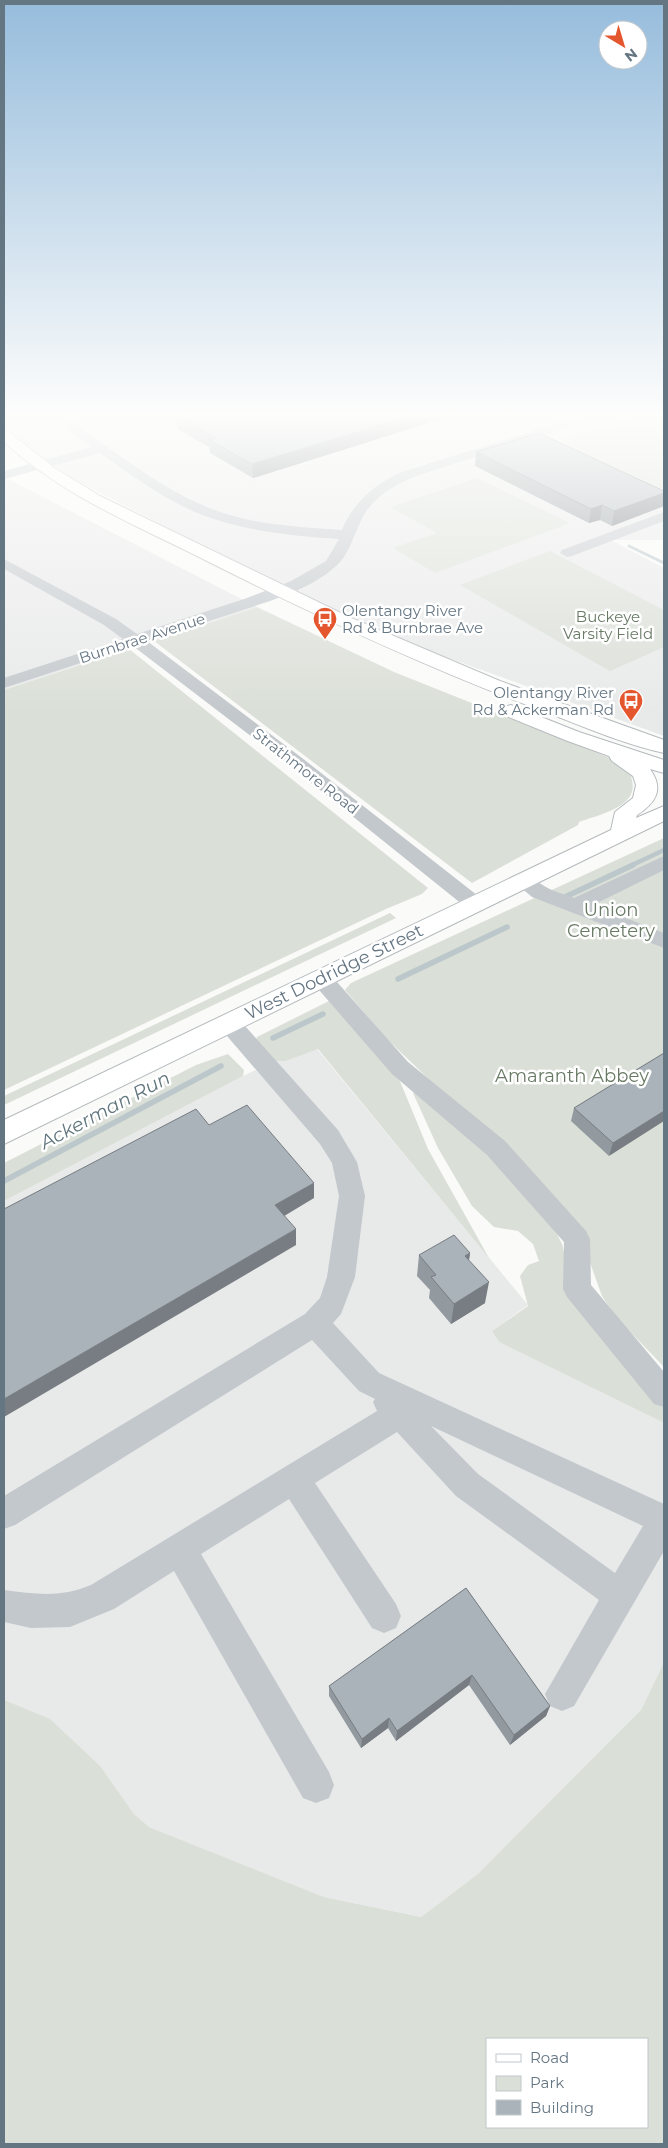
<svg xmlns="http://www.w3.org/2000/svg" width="668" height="2148" font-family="Montserrat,sans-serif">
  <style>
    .built { fill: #e8e9e9 }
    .green { fill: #dadfd7; fill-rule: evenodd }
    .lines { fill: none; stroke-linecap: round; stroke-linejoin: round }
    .stream-far2 { stroke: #bbc7cb; stroke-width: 3 }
    .stream-far1 { stroke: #bbc7cb; stroke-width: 4.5 }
    .stream { stroke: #bbc7cb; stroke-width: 5.5 }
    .major-casing { stroke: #b5babe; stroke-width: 2 }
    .minor { fill: #c3c8cc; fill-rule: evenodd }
    .major { fill: #fff; fill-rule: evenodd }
    .wall { fill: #929a9f }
    .shaded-wall { fill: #777d82 }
    .building { fill: #aab3b9; stroke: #777d82 }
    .labels { text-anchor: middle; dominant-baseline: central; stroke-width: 5; stroke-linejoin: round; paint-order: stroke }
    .far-poi-label { font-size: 15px; fill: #657683; stroke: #fff; text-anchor: start }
    .far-park-label { font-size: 15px; fill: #687a64; stroke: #fff }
    .far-street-label { font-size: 15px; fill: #657683; stroke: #fff }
    .park-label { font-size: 18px; fill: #687a64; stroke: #fff }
    .street-label { font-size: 18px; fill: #657683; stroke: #fff }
    .water-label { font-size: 19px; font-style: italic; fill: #60757c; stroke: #fff }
  </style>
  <rect width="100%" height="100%" fill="#fafaf8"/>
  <path class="built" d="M4,415h660v125h-53l53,28v168l-268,-97 -109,-50 -204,-105 -53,-33 -26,-25z
    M4,476l2,2 251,129 -253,83z
    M317,1049l211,256 -36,26 7,11 165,81v239l-44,91 -90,81 -109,83 -97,-20 -175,-70 -15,-13 -33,-47 -97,-67v-499l239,-125 31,-15h12z"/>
  <path class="green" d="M641,415h23v75l-102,-47v-3z
    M477,478l93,45 -135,50 -42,-25 44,-15 -47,-26z
    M550,551l114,59v37l-54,24 -150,-86z
    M257,607l137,65 221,88 22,16 -6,1c11,30 -32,37 -52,45l-1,3 -106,58 -318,-242z
    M129,649l299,239 -6,6 -36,15 -382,181v-400z
    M664,838v529l-48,-50 -14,-21 -18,-50 -145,-157 -54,-52 -40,-47 6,-7z
    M390,913l6,5 -392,187v-9z
    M335,998l62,76 31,75 61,109 -171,-209 -32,12h-12l-19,-19 2,-5z
    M228,1054l16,16 -1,6 -239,125v-38l192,-98z
    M417,1092l41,35 52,50 46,55 6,12 7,28 40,65 55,56v30l-165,-81 -7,-11 36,-25 -8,-30 8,-11 11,-4 -6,-17 -15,-13 -24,-4 -22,-21 -34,-58 -25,-55z
    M664,1662v482h-660v-444l46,19 51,48 33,47 15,13 175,70 97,20 58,-44 162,-163zM487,2039h160v88h-160z"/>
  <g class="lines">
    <path class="stream-far2" d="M629,546l35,17"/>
    <path class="stream-far1" d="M630,866l34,-16"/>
    <path class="stream" d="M567,896l66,-31
      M398,979l109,-52
      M273,1038l50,-24
      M4,1181l217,-115"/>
    <defs>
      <path id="major" d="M4,431l5,1 44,35 47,29 249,121 151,64 164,59v13c-41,-9 -82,-27 -121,-42 -116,-43 -227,-95 -338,-151 -70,-35 -143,-65 -201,-118z
        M511,705l68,27 85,28v13l-14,-4c15,21 5,34 -13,46l-1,3 28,-12v15l-660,323v-24l607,-290 4,-18 18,-14 3,-13 -3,-9 -21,-15 -3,-5 -44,-16 -61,-25 -3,-4 3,-4z"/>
    </defs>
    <use href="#major" class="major-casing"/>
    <path class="minor" d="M49,415h13c47,31 92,70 145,92 43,18 90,20 135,23 11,-27 31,-44 57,-57l184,-58h17l-2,3 -179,57c-26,10 -49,23 -60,50 -7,15 -11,31 -24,42 -28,25 -70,35 -104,47 -28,9 -56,18 -84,27l155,117 180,141 3,5 -3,5 -7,2 -7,-2 -178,-143 -157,-120 -129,42v-10l119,-39 -19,-14 -100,-56v-10l112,60 21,15 107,-35 47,-18 35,-20 13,-22c-47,-3 -97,-8 -142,-26 -35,-15 -66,-38 -97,-60l-96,26v-8l88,-24z
      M664,512v9l-92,35 -5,1 -7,-4 2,-3z
      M664,856v14l-71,35 71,28v15l-132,-51 -19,-16 3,-5c13,-3 19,5 30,11 8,5 19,7 28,11z
      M321,970l8,3 79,89 97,79 81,90 4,8 1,46 73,87v35l-10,-3 -87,-107 -4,-8 1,-47 -77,-87 -95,-81 -79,-91 -3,-5 3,-5z
      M229,1015l8,2 101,113 19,32 8,34 -10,81 -14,37 -8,9 46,50 285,131v47l-90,155 -12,5 -12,-5 -5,-12 54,-94 -143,-104 -59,-64 -82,51 81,121 5,12 -5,12 -12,5 -12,-5 -83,-129 -88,55 128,218 5,13 -5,13 -13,5 -13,-5 -129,-227 -60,38 -44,18 -39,1 -27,-6v-32c32,4 56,8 87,-5l286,-174 -4,-9 2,-3 -16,-8 -47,-51 -297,185 -11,4v-33l301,-182 15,-16 7,-21 12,-81 -7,-33 -12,-19 -99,-115 -3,-6 3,-6zM431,1426l212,100 -28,47 -137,-99z"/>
    <use href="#major" class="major"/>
  </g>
  <path class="wall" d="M454,415l-201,63 -43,-25 -1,-6 -32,-18 -1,-13z
    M476,452l188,39v15l-52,20 -12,-6 -11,3 -114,-57z
    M664,1053l-55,103 -38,-35 3,-13z
    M470,1253l-1,7 16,43 -34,21 -22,-26 1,-8 -13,-14 2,-21z
    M466,1588l84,118 -4,10 -36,29 -41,-60 -73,56 -8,-13 -27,20 -32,-52v-10z"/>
  <path class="shaded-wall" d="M413,415h41l-201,63 -1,-14z
    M664,493v13l-52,20 2,-15z
    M602,505l-2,15 -11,3 2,-14z
    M664,1111v10l-55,35 4,-13z
    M314,1183v15l-38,23 -1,-16z
    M296,1229v16l-292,172v-18z
    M470,1253l-3,21 -2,-18z
    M489,1282l-4,21 -34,21 3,-20z
    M472,1675l-3,10 -73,56 1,-10z
    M550,1706l-4,10 -36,29 4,-10z
    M389,1718l-1,10 -27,20 1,-9z"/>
  <path class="building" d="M180,415h233l-161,49 -43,-24 7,-2 -40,-22z
    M539,433l125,58v2l-50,18 -12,-6 -11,4 -115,-57z
    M664,1053v58l-51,32 -39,-35z
    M247,1105l67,78 -39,22 21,24 -292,170v-190l192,-100 13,16z
    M454,1235l16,18 -5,3 24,26 -35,22 -23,-27 5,-2 -17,-20z
    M466,1588l84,118 -36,29 -42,-60 -75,56 -8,-13 -27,21 -33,-53z"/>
  <linearGradient id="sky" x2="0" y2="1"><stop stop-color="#96bcdc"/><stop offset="0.58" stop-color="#fdfdfc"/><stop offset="1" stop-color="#fdfdfc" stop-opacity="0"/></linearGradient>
  <rect width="668" height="715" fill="url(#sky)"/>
  <defs>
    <symbol id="bus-pin" viewBox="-11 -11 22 30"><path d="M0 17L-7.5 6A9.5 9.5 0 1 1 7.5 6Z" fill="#e4572e" stroke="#fff"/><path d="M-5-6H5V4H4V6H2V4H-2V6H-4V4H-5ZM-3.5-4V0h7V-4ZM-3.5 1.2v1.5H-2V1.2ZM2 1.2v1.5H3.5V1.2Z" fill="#fff"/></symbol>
  </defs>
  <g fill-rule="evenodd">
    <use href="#bus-pin" x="311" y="605" width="28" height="38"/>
    <use href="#bus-pin" x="617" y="687" width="28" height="38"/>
  </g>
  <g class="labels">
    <g class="far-poi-label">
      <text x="342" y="610">Olentangy River<tspan x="342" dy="17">Rd &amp; Burnbrae Ave</tspan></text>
      <text x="614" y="692" text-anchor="end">Olentangy River<tspan x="614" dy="17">Rd &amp; Ackerman Rd</tspan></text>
    </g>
    <g class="far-park-label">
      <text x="608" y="616">Buckeye<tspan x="608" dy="17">Varsity Field</tspan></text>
    </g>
    <g class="far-street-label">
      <text transform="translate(142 638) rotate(-18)">Burnbrae Avenue</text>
      <text transform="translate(306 771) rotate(38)">Strathmore Road</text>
    </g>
    <g class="park-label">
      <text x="611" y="910">Union<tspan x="611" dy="21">Cemetery</tspan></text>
      <text x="572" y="1076">Amaranth Abbey</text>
    </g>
    <g class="street-label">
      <text transform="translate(334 972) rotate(-26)">West Dodridge Street</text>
    </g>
    <g class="water-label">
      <text transform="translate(105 1110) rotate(-28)">Ackerman Run</text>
    </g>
  </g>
  <rect width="668" height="2148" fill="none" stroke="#657683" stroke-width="10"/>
  <rect x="486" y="2038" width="162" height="90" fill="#ffffff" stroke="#c1c8cd"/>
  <rect x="496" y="2054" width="25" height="8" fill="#ffffff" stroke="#c1c8cd"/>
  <text x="530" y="2063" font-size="15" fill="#657683">Road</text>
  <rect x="496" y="2076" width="25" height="15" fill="#dadfd7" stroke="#c1c8cd"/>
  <text x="530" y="2088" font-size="15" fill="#657683">Park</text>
  <rect x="496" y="2100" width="25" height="15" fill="#aab3b9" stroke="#c1c8cd"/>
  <text x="530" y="2113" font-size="15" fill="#657683">Building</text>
  <g transform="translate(623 45) rotate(142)"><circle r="24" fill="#ffffff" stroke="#c1c8cd"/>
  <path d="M0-4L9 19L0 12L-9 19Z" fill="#e4572e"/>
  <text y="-8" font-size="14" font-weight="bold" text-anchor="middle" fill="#657683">N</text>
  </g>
</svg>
